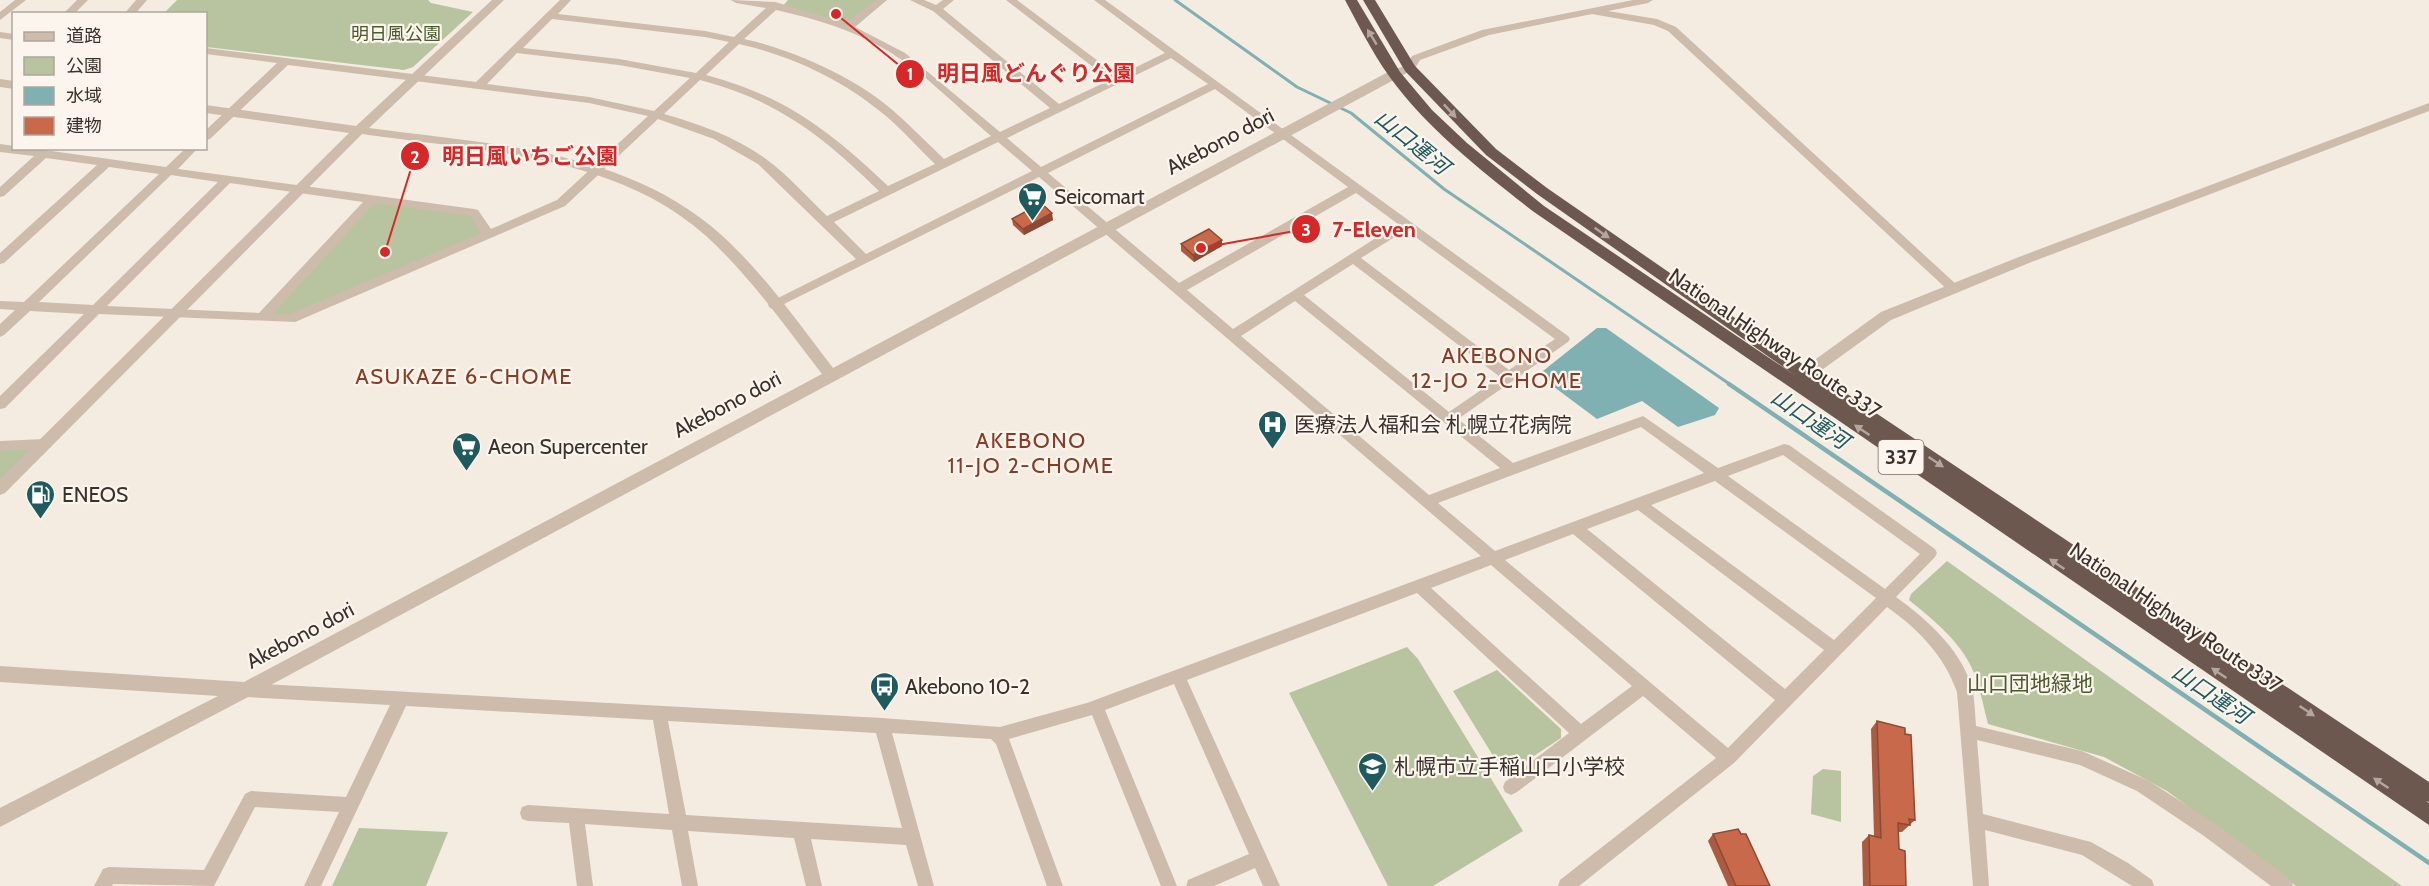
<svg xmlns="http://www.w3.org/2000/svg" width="2429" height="886" font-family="Cabin,'Noto Sans JP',sans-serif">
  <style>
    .green { fill: #b8c4a0 }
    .water { fill: #7fb0b2 }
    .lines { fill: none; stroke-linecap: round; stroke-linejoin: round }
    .stream-far1 { stroke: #7fb0b2; stroke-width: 3 }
    .stream { stroke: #7fb0b2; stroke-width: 4.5 }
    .minor { fill: #cdbbac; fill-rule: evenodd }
    .tertiary { fill: #cdbbac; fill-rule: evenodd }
    .trunk { fill: #6c584f; fill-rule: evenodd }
    .wall { fill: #ac5a40 }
    .shaded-wall { fill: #8c4a34 }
    .building { fill: #c8694b; stroke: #8c4a34; stroke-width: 1.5 }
    .oneway { fill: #b4a69e }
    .labels { text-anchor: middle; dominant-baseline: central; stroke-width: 4.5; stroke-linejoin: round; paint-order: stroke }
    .far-park-label { font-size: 18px; fill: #4a5a2e; stroke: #fbf5ee }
    .shield { fill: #fbf5ee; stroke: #756b66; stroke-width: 1.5 }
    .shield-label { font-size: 20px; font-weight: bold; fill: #3b302b }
    .street-label { font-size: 21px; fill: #3b302b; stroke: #fbf5ee }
    .poi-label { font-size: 21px; fill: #3b302b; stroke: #fbf5ee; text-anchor: start }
    .park-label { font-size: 21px; fill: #4a5a2e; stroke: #fbf5ee }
    .water-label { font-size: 22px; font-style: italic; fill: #1f5a5e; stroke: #fbf5ee }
    .neighbourhood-label { font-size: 22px; letter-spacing: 1.5px; fill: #8c3b22; stroke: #fbf5ee }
    .leader { fill: none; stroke: #d62828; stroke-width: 2 }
    .callout-dot { fill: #d62828; stroke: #fbf5ee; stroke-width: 2 }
    .mark-label { font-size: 18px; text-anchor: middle; font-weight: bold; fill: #fff }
    .callout-label { font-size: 22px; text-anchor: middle; font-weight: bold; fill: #d62828; stroke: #fbf5ee; stroke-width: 4.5; stroke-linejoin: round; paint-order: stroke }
  </style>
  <rect width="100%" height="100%" fill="#f4ebe1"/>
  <path class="green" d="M177,0h251l3,3 42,9 -60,55 -9,3 -198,-23v-33l-42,-1z
    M788,0h94l-35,28 -65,-21z
    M372,199l102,14 14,21 -197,85 -29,-1z
    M45,444l-45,45v-43z
    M1947,561l455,325h-106l-129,-95 -63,-34 -116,-33c-4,-15 -7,-31 -12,-46 -12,-34 -40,-56 -67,-78l2,-6z
    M1407,647l11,12 105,172 -90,55h-45l-99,-193z
    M1497,670l64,59v9l-56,37 -52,-84z
    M1823,769l18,2v51l-30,-8 2,-38z
    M359,828l89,4 -22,54h-94z"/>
  <path class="water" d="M1597,328h9l113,80 -4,7 -37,12 -36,-26 -45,18 -59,-44z"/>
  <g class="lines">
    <path class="stream-far1" d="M1175,0l122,87 54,26 93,76 287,196"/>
    <path class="stream" d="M1729,384l700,479"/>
    <path class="minor" d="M15,0h11l-26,20v-8z
      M77,0h11l-14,14h-11z
      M136,0h11l-12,14h-11z
      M560,0h11l-13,14 147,17 29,6 32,-29 -30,-5 -5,-3 44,2 71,21 30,-23h11l-32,27 50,26 95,79 50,-24 -117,-97 -23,-11h14l12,5 7,-5h11l-11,9 116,95 51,-24 -104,-80h11l101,76 47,-23 -71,-53h11l463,336 2,3 -2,3 -110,77 55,44 130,-47 75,52 66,-24 5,1 146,104 2,4 -2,4 -39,40c32,23 69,56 77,96 2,11 2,22 3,33l106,25 67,30 67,43 75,56 2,6h-22l-67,-50 -67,-45 -57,-26 -103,-25 6,74 108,28 37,21 24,17 2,6h-22l-50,-31 -97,-25 4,56h-16l-16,-194c-13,-37 -39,-63 -70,-85l-153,156 -155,123h-21l2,-6 156,-122 -73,-62 -126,96 -6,3 -6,-3 -2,-5 2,-5 64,-49 -152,-140 -230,87 93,206h-17l-8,-18 -41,18h-28l2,-6 61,-26 -75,-170 -69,26 72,176h-16l-69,-171 -83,24 54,147h-16l-51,-142 -5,-5 -99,-6 42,153h-16l-12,-41 -95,-6 11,47h-16l-12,-48 -106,-7 10,55h-16l-10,-56 -87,-6 8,62h-16l-8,-63 -41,-2 -6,-2 -2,-6 2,-6 6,-2 141,9 -16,-94 -247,-14 -85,180h-17l35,-74 -84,-5 -41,79 -101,-2 -1,2h-18l9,-17 6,-2 95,3 41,-76 6,-3 95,6 44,-92 -144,-8 -5,-2 -3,-5 3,-5 5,-2 636,35 118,9 87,-24 394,-147 -442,-379 -265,132 -4,-1 -2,-3 2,-3 86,-43 -98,-95 -44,-25 -56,-20 -93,87 -270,116 -196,-8 -94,94 -5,1v-13l84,-82 -54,-3 -26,24 -4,2v-13l15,-14 -15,-1v-8l24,1 135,-128 -50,-7 -105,96 -4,1v-11l97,-88 -51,-7 -42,38 -4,1v-10l34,-31 -34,-4v-8l14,2v2h16l136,19 20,-19h12l-20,21 296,40 4,1 13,19 66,-29 91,-84 -59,-13 -301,-38 -78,74 -4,1v-10l71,-67 -71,-9v-6l270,34zM776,10c40,9 78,20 112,41 38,23 70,57 103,85l-47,23c-18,-17 -35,-35 -54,-51 -36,-31 -99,-59 -146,-69zM552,19l153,18 24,5 -33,31 -77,-14 -96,-11zM739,44c50,11 102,35 142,68 19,15 36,35 54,52l-47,22c-58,-55 -103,-90 -182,-111zM517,53l102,12 71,13 -36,33 -65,-14 -102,-13zM1171,58l37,26 -167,83 -34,-29zM700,80c77,20 123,56 179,111l-52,25c-20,-19 -39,-41 -61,-57 -30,-22 -67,-35 -102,-45zM1215,89l133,98 -169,96 -131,-110zM998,142l34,29 -166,83 -32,-32zM171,175l47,7 -125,123 -54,-3zM230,183l133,19 -104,111 -152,-7zM1356,193l42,31 -165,105 -46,-39zM375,203l95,13 11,17 -191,81h-17zM1406,230l149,109 -46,31 -148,-112zM1353,264l147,113 -51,35 -145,-117zM1295,301l205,167 -71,27 -188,-159zM1641,427l63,46 -209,78 -57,-48zM1783,455l137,99 -35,35 -157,-113zM1715,481l161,117 -42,42 -183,-135zM1638,510l186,140 -39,39 -198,-160zM1573,534l202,166 -47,48 -223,-188zM1491,565l141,121 -51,38 -150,-136zM668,721l208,12 26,95 -216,-13z
      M1633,0h20l-5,3 -40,8 49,8 19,8 282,259 2,3 -2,3h-8l-282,-261 -14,-6 -62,-11 -103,21 -69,25 -6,10h-8l-1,-2 7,-12 70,-26z
      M0,32l14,2v6l-14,-2z
      M45,439l5,1 2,4 -2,4 -50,3v-10z"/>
    <path class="tertiary" d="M492,0h12l-135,128c117,16 246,20 342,98 48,40 84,93 122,142l557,-297 20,-7 6,4 -1164,627 -252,132v-19l218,-112 -218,-14v-16l244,16 578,-308c-37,-48 -72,-98 -117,-139 -92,-82 -228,-84 -343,-101l-357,359 -5,2v-16l349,-346 -143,-20v-8l150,21z
      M0,79l14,2v8l-14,-2z
      M2429,103v8l-400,152 -138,57 -90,65h-10l-2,-4 2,-4 90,-65 138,-55z"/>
    <path class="trunk" d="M1345,0h12l43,72 32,38 35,33 77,63 252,170 -259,-182 -51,-39 -81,-84 -42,-71h12l40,66 81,83 51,39 230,159 652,435v20l-3,-1 3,2v22l-895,-613c-52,-41 -106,-82 -145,-136 -17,-24 -30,-50 -44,-76z"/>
  </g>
  <path class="wall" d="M1012,219l41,1 -29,15 -11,-10z
    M1222,240v6l-28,16 -13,-11v-7z
    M1877,721l38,99 -13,12h-4l1,17 7,37h-43l-1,-44 7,-7 5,1 -3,-107z
    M1713,834h28l29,52h-42l-20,-45z"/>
  <path class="shaded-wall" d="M1052,213l1,7 -29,15 -1,-6z
    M1222,240v6l-28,16 -1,-7z"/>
  <path class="building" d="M1041,203l11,10 -29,16 -11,-10z
    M1209,229l13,11 -29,15 -12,-11z
    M1877,721l28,7v6l6,1 4,85 -6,-1 1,6 -12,-2 1,26 6,2 1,35h-36l-1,-51 12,3z
    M1738,829l3,5h5l24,52h-34l-23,-52z"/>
  <defs><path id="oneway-solid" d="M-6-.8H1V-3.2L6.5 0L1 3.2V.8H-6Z" transform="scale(1.5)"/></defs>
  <g class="oneway">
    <use href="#oneway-solid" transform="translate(1372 37) rotate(-121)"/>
    <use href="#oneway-solid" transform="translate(1450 111) rotate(47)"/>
    <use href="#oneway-solid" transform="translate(1602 233) rotate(35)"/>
    <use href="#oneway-solid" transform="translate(1862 430) rotate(-146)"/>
    <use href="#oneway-solid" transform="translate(1936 462) rotate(34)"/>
    <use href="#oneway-solid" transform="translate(2057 564) rotate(-146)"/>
    <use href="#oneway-solid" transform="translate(2219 673) rotate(-146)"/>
    <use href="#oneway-solid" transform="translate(2307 711) rotate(34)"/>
    <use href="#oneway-solid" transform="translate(2381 783) rotate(-146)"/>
  </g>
  <defs>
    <symbol id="supermarket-pin" viewBox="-11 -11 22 30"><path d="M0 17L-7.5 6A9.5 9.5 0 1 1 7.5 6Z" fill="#1f5a5e" stroke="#fbf5ee"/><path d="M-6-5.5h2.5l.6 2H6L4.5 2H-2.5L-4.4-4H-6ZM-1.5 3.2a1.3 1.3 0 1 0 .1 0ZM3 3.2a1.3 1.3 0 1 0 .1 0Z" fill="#fff"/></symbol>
    <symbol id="hospital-pin" viewBox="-11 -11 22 30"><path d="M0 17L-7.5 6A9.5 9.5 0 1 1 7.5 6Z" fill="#1f5a5e" stroke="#fbf5ee"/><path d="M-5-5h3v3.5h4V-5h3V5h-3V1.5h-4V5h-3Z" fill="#fff"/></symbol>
    <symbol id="fuel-pin" viewBox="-11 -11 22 30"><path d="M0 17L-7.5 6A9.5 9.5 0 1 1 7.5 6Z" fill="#1f5a5e" stroke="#fbf5ee"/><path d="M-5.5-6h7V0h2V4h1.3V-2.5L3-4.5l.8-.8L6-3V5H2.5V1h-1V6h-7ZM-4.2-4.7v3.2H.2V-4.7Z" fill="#fff"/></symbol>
    <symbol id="bus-pin" viewBox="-11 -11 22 30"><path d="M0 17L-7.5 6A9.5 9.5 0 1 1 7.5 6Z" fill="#1f5a5e" stroke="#fbf5ee"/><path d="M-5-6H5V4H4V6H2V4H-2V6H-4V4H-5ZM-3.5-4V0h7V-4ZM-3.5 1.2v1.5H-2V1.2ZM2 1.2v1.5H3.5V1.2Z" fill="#fff"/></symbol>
    <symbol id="school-pin" viewBox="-11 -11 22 30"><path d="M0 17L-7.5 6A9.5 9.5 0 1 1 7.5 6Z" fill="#1f5a5e" stroke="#fbf5ee"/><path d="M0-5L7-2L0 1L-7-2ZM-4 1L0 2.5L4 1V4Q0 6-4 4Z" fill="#fff"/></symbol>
  </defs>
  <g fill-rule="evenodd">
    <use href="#supermarket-pin" x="1016" y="180" width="33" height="45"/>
    <use href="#hospital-pin" x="1256" y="408" width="33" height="45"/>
    <use href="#supermarket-pin" x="450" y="430" width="33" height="45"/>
    <use href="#fuel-pin" x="24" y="478" width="33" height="45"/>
    <use href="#bus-pin" x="868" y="670" width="33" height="45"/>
    <use href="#school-pin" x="1356" y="750" width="33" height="45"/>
  </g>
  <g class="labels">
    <g class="far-park-label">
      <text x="396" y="34">明日風公園</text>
    </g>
    <rect class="shield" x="1878.5" y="440" width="45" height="34" rx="4.5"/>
    <g class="shield-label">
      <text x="1901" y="457">337</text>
    </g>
    <g class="street-label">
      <text transform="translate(1220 141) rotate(-28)">Akebono dori</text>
      <text transform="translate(1775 343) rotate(34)">National Highway Route 337</text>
      <text transform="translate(727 404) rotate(-28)">Akebono dori</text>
      <text transform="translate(2176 617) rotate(34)">National Highway Route 337</text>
      <text transform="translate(300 635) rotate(-28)">Akebono dori</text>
    </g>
    <g class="poi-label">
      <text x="1054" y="196">Seicomart</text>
      <text x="1294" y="424">医療法人福和会 札幌立花病院</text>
      <text x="488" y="446">Aeon Supercenter</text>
      <text x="62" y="494">ENEOS</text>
      <text x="905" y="686">Akebono 10-2</text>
      <text x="1394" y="766">札幌市立手稲山口小学校</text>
    </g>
    <g class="park-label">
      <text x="2030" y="683">山口団地緑地</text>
    </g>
    <g class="water-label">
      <text transform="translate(1412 142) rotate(39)">山口運河</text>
      <text transform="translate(1810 419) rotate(34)">山口運河</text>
      <text transform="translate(2211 694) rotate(34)">山口運河</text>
    </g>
    <g class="neighbourhood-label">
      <text x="1497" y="355">AKEBONO<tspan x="1497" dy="25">12-JO 2-CHOME</tspan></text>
      <text x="464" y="376">ASUKAZE 6-CHOME</text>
      <text x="1031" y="440">AKEBONO<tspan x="1031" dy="25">11-JO 2-CHOME</tspan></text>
    </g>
  </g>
  <path class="leader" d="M836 14L910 74M385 252L415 156M1201 248L1306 229"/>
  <g class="callout-dot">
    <circle cx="836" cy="14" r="6"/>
    <circle cx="385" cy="252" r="6"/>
    <circle cx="1201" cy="248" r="6"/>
    <circle cx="910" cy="74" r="15"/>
    <circle cx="415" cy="156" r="15"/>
    <circle cx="1306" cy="229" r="15"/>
  </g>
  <g class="mark-label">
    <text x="910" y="80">1</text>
    <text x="415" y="163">2</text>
    <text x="1306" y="236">3</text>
  </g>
  <g class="callout-label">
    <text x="1036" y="81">明日風どんぐり公園</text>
    <text x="530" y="164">明日風いちご公園</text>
    <text x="1374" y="237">7-Eleven</text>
  </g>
  <rect x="12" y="12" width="195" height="138" fill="#fbf5ee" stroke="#aea6a0" stroke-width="1.5"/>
  <rect x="24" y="32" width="30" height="9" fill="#cdbbac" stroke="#aea6a0" stroke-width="1.5"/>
  <text x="66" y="42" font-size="18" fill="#3b302b">道路</text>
  <rect x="24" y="57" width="30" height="18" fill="#b8c4a0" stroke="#aea6a0" stroke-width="1.5"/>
  <text x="66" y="72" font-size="18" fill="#3b302b">公園</text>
  <rect x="24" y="87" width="30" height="18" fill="#7fb0b2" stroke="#aea6a0" stroke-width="1.5"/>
  <text x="66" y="102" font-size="18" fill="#3b302b">水域</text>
  <rect x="24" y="117" width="30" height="18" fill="#c8694b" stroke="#aea6a0" stroke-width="1.5"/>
  <text x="66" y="132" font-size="18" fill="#3b302b">建物</text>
</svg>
